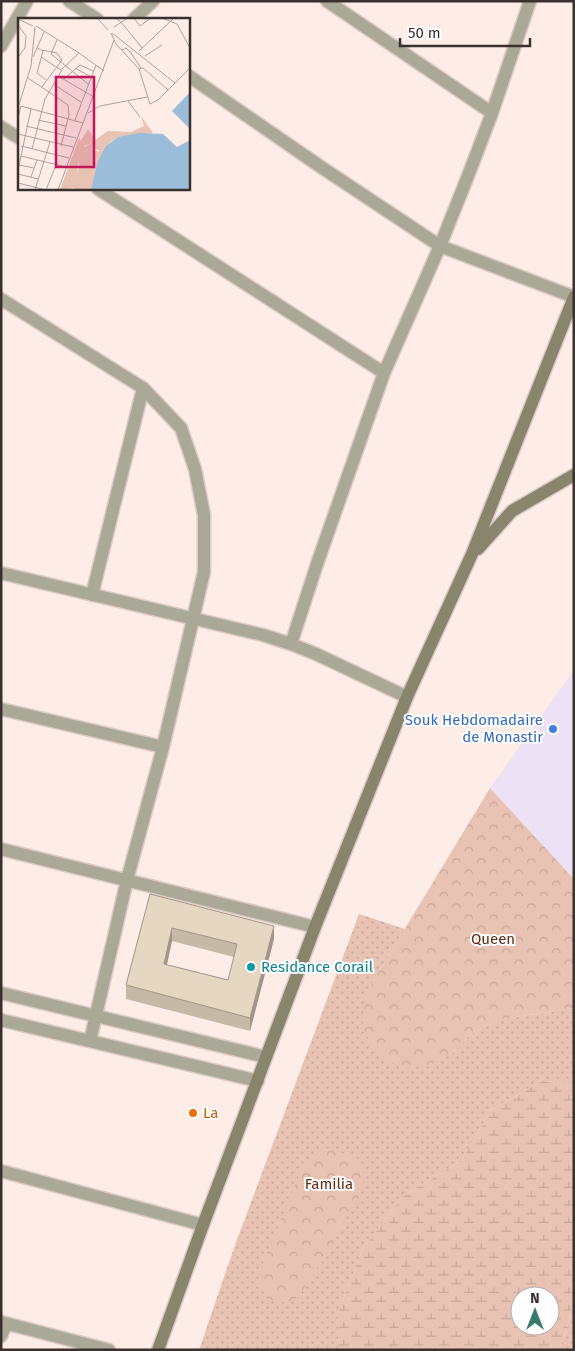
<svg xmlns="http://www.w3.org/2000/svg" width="575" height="1351" font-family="'Fira Sans',sans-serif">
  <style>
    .commercial { fill: #ede1f6 }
    .grass { fill: url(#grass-dots) }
    .wetland { fill: url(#wetland-marsh); fill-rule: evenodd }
    .park { fill: url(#park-crowns) }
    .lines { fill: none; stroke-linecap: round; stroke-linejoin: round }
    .street-casing { stroke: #dacbc5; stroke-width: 15 }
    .secondary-casing { stroke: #dacbc5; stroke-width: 15 }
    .street { stroke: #aaa897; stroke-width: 12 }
    .secondary { stroke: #88856c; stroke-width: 12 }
    .wall { fill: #c6b9a7; fill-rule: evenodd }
    .shaded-wall { fill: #a19688 }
    .building { fill: #e6d7c2; stroke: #a19688; fill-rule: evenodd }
    .shop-dot { fill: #3f7fe0; stroke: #fefefe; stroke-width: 2 }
    .culture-dot { fill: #0f9aa8; stroke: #fefefe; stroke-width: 2 }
    .food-dot { fill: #e8710a; stroke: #fefefe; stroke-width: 2 }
    .labels { text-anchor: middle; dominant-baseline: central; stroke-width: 4; stroke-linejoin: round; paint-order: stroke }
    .shop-label { font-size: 15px; fill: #366cbe; stroke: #fefefe; text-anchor: end }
    .park-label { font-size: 15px; fill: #602c14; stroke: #fefefe }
    .culture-label { font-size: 15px; fill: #0d838f; stroke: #fefefe; text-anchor: start }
    .food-label { font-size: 15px; fill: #c56008; stroke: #fefefe; text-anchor: start }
    .inset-road { fill: none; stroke: #afa29c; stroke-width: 1 }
    .view { fill: #c2185b; fill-opacity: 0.15; stroke: #c2185b; stroke-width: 2.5 }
    .inset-edge { fill: none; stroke: #3b312c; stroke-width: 2.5 }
  </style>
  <defs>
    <pattern id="grass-dots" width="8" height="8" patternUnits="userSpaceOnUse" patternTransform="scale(1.25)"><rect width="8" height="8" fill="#e8c2b3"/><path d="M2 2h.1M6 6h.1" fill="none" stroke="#c8a79a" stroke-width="1.8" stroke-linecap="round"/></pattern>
    <pattern id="wetland-marsh" width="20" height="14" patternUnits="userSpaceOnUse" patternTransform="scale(1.25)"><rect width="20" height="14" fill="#e8c2b3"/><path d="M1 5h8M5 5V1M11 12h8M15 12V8" fill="none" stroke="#c8a79a"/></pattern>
    <pattern id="park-crowns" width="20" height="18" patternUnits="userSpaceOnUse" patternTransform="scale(1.25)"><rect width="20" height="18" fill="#e8c2b3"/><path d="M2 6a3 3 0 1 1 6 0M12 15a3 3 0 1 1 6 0" fill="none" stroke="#c8a79a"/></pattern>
  </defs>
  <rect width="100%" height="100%" fill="#fdede6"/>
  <path class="commercial" d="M574,670v209l-84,-91z"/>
  <path class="grass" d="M359,914l46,15 -36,59 81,67 23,-23 29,-13 72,-11v75l-32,-2 -51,29 -29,50 -60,37 -39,51 -25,64v38h-139l36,-105z
    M574,1304v46h-14z"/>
  <path class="wetland" d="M542,1081l32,2v221l-14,46h-222v-38l25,-64 39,-51 60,-37 29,-50zM520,1296h30v30h-30z"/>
  <path class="park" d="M490,788l84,91v129l-72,11 -29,13 -23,23 -22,10 -21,3 -17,-6 -16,-14 -11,-19v-22l6,-19z
    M335,1150l23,11 6,13 -1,13 -39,71 -26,40 -9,4h-13l-10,-6 -7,-12 1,-13 43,-106 14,-13z"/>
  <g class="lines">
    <defs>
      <path id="street" d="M69,1l28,18
        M327,1l165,112
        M134,19l19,-18
        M1,46l26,-45
        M189,76l132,91 119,79 134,51
        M1,127l18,11
        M98,189l286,184
        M1,299l142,89 38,40 14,41 9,46v57l-41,175 -36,133 -37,161
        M1,573l262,62 28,9 25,10 91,43
        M92,595l51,-207
        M291,644l26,-80 67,-191 56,-127 28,-70 24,-63 38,-112
        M1,709l162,38
        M1,849l314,78
        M1,993l265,64
        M1,1020l257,61
        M1,1171l202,54
        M1,1322l108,28
        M1,1336l5,-12"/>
      <path id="secondary" d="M478,549l34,-38 62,-36
        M158,1350l45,-125 112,-298 92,-230 65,-143 102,-257"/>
    </defs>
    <use href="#street" class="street-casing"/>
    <use href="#secondary" class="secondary-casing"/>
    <use href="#street" class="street"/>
    <use href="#secondary" class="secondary"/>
  </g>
  <path class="wall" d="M150,894l124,45 -24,92 -124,-32v-14zM172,941l62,16 -6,23 -61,-15z"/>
  <path class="shaded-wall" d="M274,926v13l-24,92v-13z
    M172,928v13l-8,36v-13z"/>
  <path class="building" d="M150,894l124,32 -24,92 -124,-33zM172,928l65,16 -9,36 -64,-16z"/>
  <circle class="shop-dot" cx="553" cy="729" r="5"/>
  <circle class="culture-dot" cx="251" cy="967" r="5"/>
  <circle class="food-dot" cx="193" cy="1113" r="5"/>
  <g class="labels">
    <g class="shop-label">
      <text x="543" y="720">Souk Hebdomadaire<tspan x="543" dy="17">de Monastir</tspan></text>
    </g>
    <g class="park-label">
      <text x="493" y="939">Queen</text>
      <text x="329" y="1184">Familia</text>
    </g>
    <g class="culture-label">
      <text x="261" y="967">Residance Corail</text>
    </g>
    <g class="food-label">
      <text x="203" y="1113">La</text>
    </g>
  </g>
  <g transform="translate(18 18)">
    <rect width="172" height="172" fill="#fdede6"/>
    <path d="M123,98l12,17 -35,4 -8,5 -19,48h-4l2,-13 10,-23v-4l-7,-1 -14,15 -2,24 -16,2 19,-52 6,9 23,-16 23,1 13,-6z" fill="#e8c2b3"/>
    <path d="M73,131l9,3 -13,38h-13l6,-30z" fill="#e8c2b3"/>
    <path d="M70,111l9,12 -16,6 -1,-5z" fill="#e8c2b3"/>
    <path d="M172,74v37l-18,-18zM121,115l24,1 14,13 13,-7v50h-99l7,-29 8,-15 12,-9z" fill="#9cbdd9"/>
    <path class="inset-road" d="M79,0l11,12M97,0l6,4 21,26M116,0l6,8 11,-8M144,0l15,6 14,26M0,1l15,7M0,7l8,11 -1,12 -7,9M18,8l43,27M96,9l14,-9M93,15l5,11 23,25 11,35 8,-4 17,-17M94,15l63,50 16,-16M39,22l-6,14 37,30M19,30l6,3 -6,22 9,7M24,32l15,3 5,7 -20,27M104,32l4,-2 5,5 10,15M121,33l35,-33M127,38l17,-11M15,39l11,-25M23,39l20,13M57,50l16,9M121,51l4,-1 25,22M40,58l36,21M10,60l40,27 1,10 -8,31M46,61l16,-14 13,6M35,66l28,18M110,83l12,16M0,90l13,-42 4,-39M70,95l12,-7 47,-9M0,100l3,-12 62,17M20,102l28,6M57,102l21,-55M8,108l50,12M0,116l55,13M3,128l48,12M14,131l13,-50 18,-31 16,-15 25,18M3,138l45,11M1,147l15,3M0,152l13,-61M0,156l20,5M13,159l6,-17M0,165l28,7M17,172l15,-48M28,172l10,-25M40,172l56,-150"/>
    <path class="view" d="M38,59h38v90h-38z"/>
    <rect width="172" height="172" class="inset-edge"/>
  </g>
  <rect width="575" height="1351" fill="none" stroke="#3b312c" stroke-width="5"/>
  <g transform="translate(535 1311)"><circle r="24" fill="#fefefe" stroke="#b0acaa"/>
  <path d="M0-4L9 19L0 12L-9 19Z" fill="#397a6a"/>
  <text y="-8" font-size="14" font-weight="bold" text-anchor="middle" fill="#3b312c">N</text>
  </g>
  <path d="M400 38v8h130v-8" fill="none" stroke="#3b312c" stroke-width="2.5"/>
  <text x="408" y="38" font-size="15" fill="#3b312c" stroke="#fefefe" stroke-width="4" paint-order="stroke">50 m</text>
</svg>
